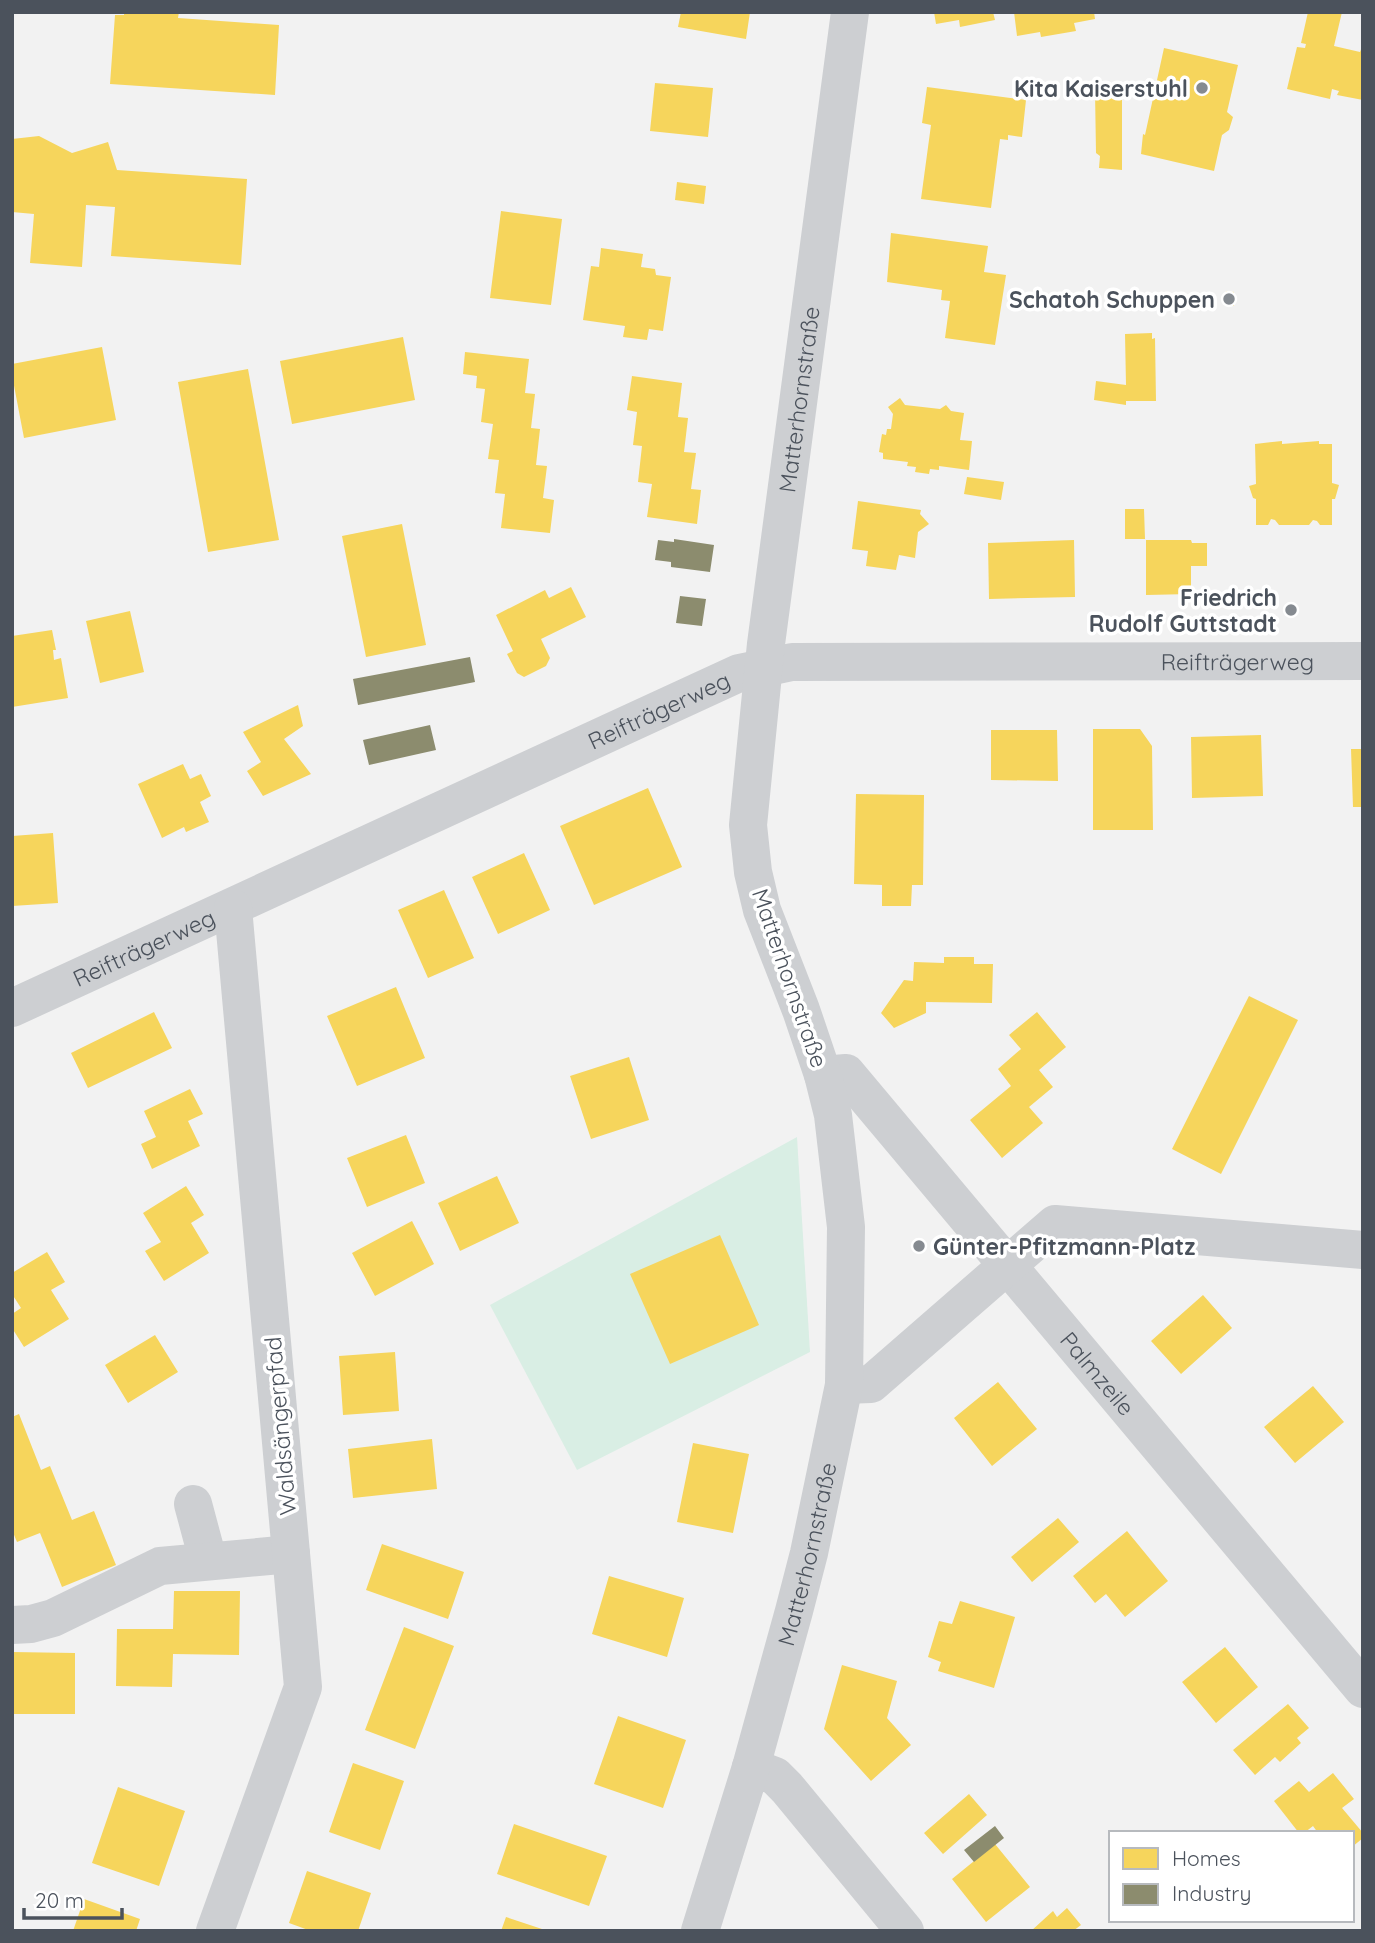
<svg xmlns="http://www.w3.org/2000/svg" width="1375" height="1943" font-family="Quicksand,sans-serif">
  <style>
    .green { fill: #d9eee4 }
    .homes { fill: #f6d55c }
    .industry { fill: #8c8c6e }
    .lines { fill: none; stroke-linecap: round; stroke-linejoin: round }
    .minor { stroke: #cdcfd2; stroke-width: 38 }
    .poi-dot { fill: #858a90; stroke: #fff; stroke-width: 2.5 }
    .labels { text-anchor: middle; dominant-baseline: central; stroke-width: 7; stroke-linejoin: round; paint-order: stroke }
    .poi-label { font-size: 23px; font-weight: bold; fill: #4b525c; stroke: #fff; text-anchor: end }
    .street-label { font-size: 23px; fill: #4b525c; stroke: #fff }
  </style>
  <rect width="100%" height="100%" fill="#f2f2f2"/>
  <path class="green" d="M797,1137l13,215 -233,118 -87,-165z"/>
  <path class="homes" d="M124,12h55l-1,6 101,7 -4,70 -165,-11 5,-69h9z
    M681,12h69l-4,27 -68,-12z
    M934,12h59l2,8 -35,7 -1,-7 -23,4z
    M1014,12h80l1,7 -21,4 2,8 -35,6 -1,-5 -23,4z
    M1308,12h34l-8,34 26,6 3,-8v56l-26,-5 2,-4 -7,-2 -2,10 -43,-10 10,-42 8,1 1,-4 -5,-1z
    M1164,48l74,17 -11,47 6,5 -4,13 -7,5 -8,36 -73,-17 2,-20 2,1z
    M655,83l58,5 -5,49 -58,-6z
    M927,87l99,13 -4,37 -14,-2v5l-8,-1 -9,69 -70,-9 10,-74 -9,-2z
    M1095,91l27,3v76l-23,-2 1,-12 -4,-3z
    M39,136l33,17 36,-11 9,28 130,9 -6,86 -130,-9 4,-49 -29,-2 -4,62 -52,-4 4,-49 -22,-2v-73z
    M677,182l29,4 -2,18 -29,-4z
    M501,211l61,8 -11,86 -61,-7z
    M891,233l97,13 -4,26 22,3 -11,70 -50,-7 5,-37 -9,-1 1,-10 -55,-8z
    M601,248l42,6 -2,13 14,2 1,6 15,2 -8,54 -14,-2 -2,11 -24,-3 2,-11 -42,-6 8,-54 8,1z
    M1226,291l8,1v14l-10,-1z
    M1152,333v6l3,-1 1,63h-30v4l-32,-5 2,-19 30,4 -1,-51z
    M403,337l12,63 -123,24 -12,-63z
    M102,347l14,73 -92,18 -12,-63v-11z
    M465,352l64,7 -4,34 10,1 -4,34 9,1 -4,36 11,1 -4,32 11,2 -4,33 -49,-5 4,-34 -10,-1 4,-33 -11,-1 5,-35 -12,-2 4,-33 -9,-1 1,-12 -14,-2z
    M248,369l31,171 -71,12 -30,-170z
    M632,376l50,7 -4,34 10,1 -4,34 12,1 -5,36 10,1 -4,34 -50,-7 5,-33 -14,-2 4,-36 -9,-1 4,-33 -10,-2z
    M900,398l5,7 35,4 6,-4 5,6 13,2 -4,27 12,1 -3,29 -30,-4v4l-9,-1 -1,5 -14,-2 1,-5 -9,-1 1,-4 -25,-3v-6l-4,-1 3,-18 4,1 1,-6h4l2,-15 -5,-7z
    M1282,441v3l37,-3v3h13v39l7,2 -4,14h-3v26h-12l-3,-4 -4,-1 -4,5h-30l-4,-5 -4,-1 -3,6h-12v-26l-3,-1 -4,-12 7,-2 -1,-40z
    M967,477l37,5 -3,18 -37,-6z
    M858,501l63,9 -1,4 9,10 -11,8 -3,26 -16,-3 -3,15 -30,-4 2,-15 -16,-2z
    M1125,509h19l1,30h-20z
    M402,524l24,121 -60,12 -24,-121z
    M1074,540l1,57 -86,2 -1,-56z
    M1146,540h45l1,3h15v23h-16v28l-45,1z
    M571,587l15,30 -45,22 9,19 -4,8 -22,11 -7,-4 -10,-19 6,-3 -17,-36 49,-25 4,8z
    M130,611l14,61 -44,11 -14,-62z
    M52,630l4,20h-3l1,10 7,-2 7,40 -56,9v-71z
    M298,705l5,21 -19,13 27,35 -48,22 -16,-25 14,-9 -18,-30z
    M1093,729h47l12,17 1,84h-60z
    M991,730h66l1,51 -67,-1z
    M1261,735l2,61 -71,2 -1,-61z
    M1351,749h12v58h-10z
    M183,764l7,15 11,-5 10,22 -11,6 9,20 -23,10 -2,-5 -22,11 -24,-54z
    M648,788l34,79 -88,38 -34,-79z
    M856,794l68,1 -1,90h-11l-1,21h-29v-21l-28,-1z
    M53,833l5,70 -46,3v-70z
    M524,853l26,57 -52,24 -26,-57z
    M444,890l30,68 -46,20 -30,-68z
    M944,957h30v7h19l-1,39 -66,-1v11l-32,15 -13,-15 23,-33 9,1 1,-19 30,1z
    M396,987l29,71 -68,28 -30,-70z
    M1249,996l49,24 -77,154 -49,-25z
    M154,1012l18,36 -84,40 -17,-35z
    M1037,1012l29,35 -27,23 14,17 -24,20 14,16 -41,35 -32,-38 41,-34 -13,-17 23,-20 -12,-14z
    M629,1057l20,63 -58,19 -21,-63z
    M190,1089l13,25 -15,7 12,25 -48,23 -11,-25 15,-7 -12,-26z
    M406,1135l19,48 -58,24 -20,-49z
    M497,1176l22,47 -59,28 -22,-48z
    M186,1186l18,29 -13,8 18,30 -45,28 -19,-30 16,-9 -18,-29z
    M412,1221l22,43 -59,32 -23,-43z
    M720,1235l39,90 -89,39 -40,-90z
    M47,1252l18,30 -14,8 18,29 -45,28 -12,-19v-14l9,-6 -9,-14v-21z
    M1203,1295l29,33 -51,46 -30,-33z
    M155,1335l23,37 -50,31 -23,-38z
    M395,1352l4,59 -56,4 -4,-59z
    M998,1382l39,47 -45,37 -38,-48z
    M1313,1386l31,36 -49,41 -31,-36z
    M19,1414l22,56 9,-4 22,54 22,-9 22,54 -54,22 -22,-54 -23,9 -5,-12v-113z
    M432,1439l5,50 -84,9 -5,-49z
    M693,1443l56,11 -16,79 -56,-11z
    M1058,1518l21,24 -47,40 -21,-25z
    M1127,1531l41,50 -43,36 -19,-23 -11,9 -22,-27z
    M382,1544l82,28 -16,47 -82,-29z
    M609,1576l75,22 -17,59 -75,-23z
    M174,1591h66l-1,64 -66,-1 -1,33 -56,-1 1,-57h56z
    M960,1601l55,16 -21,71 -56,-17 3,-9 -13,-5 11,-36 13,3z
    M404,1627l50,19 -39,103 -50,-19z
    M1225,1647l33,40 -42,36 -34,-41z
    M12,1652l63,1v61h-63z
    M842,1665l55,16 -10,37 24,27 -40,36 -47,-52z
    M1288,1704l21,24 -12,10 4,5 -21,19 -5,-5 -20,18 -22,-25z
    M618,1716l68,24 -23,68 -69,-24z
    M353,1763l51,18 -24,69 -51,-18z
    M1333,1773l21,26 -12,9 21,25v5l-11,9v-14h-34l-5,-7 -9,7h-5l-25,-32 25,-20 10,11z
    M118,1787l67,24 -26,75 -67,-23z
    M969,1794l18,21 -44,39 -19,-21z
    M514,1824l93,32 -18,50 -92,-32z
    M995,1844l35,43 -44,35 -34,-43z
    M307,1871l64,22 -13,38h-47l-22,-8z
    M84,1899l56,20 -4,12h-63z
    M1067,1908l14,17 -8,6h-42l22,-20 4,6z
    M506,1917l39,13v1h-44z"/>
  <path class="industry" d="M674,539l40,6 -4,27 -39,-5v-5l-16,-2 3,-20 16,2z
    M680,596l26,3 -4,27 -26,-3z
    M470,657l5,25 -117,23 -5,-26z
    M430,725l6,25 -67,15 -6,-25z
    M995,1826l9,12 -30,24 -10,-12z"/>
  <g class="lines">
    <g class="minor">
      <path id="s1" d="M12,1008l727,-335 53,-11 571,-1"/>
      <path id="s2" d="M823,1075l23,-2 517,616"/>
      <path d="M844,1385l27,-1 184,-160 308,26"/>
      <path d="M193,1504l15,56"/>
      <path d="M12,1625l19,-1 22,-6 107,-52 131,-12"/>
      <path d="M751,1767l24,9 12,12 118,143"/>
      <path d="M215,1931l88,-244 -70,-779"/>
      <path id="s3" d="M700,1931l51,-164 43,-156 15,-58 35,-168 2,-158 -13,-112 -10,-40 -22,-65 -39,-100 -9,-38 -5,-47 18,-181 84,-632"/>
    </g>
  </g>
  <g class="poi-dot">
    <circle cx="1202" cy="88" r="7"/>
    <circle cx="1229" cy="299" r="7"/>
    <circle cx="1291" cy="610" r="7"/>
    <circle cx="919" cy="1246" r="7"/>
  </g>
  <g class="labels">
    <g class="poi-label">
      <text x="1188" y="88">Kita Kaiserstuhl</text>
      <text x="1215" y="299">Schatoh Schuppen</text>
      <text x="1277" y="597">Friedrich<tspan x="1277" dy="26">Rudolf Guttstadt</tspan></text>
      <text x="933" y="1246" text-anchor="start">Günter-Pfitzmann-Platz</text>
    </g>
    <g class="street-label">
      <text stroke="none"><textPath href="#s3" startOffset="1568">Matterhornstraße</textPath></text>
      <text stroke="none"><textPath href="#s1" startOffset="1300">Reifträgerweg</textPath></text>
      <text stroke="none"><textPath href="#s1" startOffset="712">Reifträgerweg</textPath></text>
      <text stroke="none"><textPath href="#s1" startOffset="145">Reifträgerweg</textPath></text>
      <text transform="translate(790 978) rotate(71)">Matterhornstraße</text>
      <text stroke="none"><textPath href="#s2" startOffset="415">Palmzeile</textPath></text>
      <text transform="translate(280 1426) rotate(-95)">Waldsängerpfad</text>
      <text stroke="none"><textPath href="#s3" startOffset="392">Matterhornstraße</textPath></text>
    </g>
  </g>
  <rect width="1375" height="1943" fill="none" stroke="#4b525c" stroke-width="28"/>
  <rect x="1109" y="1831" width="245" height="91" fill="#ffffff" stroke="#b7babe" stroke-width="2"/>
  <rect x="1123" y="1848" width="35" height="21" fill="#f6d55c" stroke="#b7babe" stroke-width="2"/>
  <text x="1172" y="1866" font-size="21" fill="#4b525c">Homes</text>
  <rect x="1123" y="1884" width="35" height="21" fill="#8c8c6e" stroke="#b7babe" stroke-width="2"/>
  <text x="1172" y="1901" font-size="21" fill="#4b525c">Industry</text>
  <path d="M24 1908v10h98v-10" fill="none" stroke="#4b525c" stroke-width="3.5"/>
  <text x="35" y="1908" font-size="21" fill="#4b525c" stroke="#ffffff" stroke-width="5" paint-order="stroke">20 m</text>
</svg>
